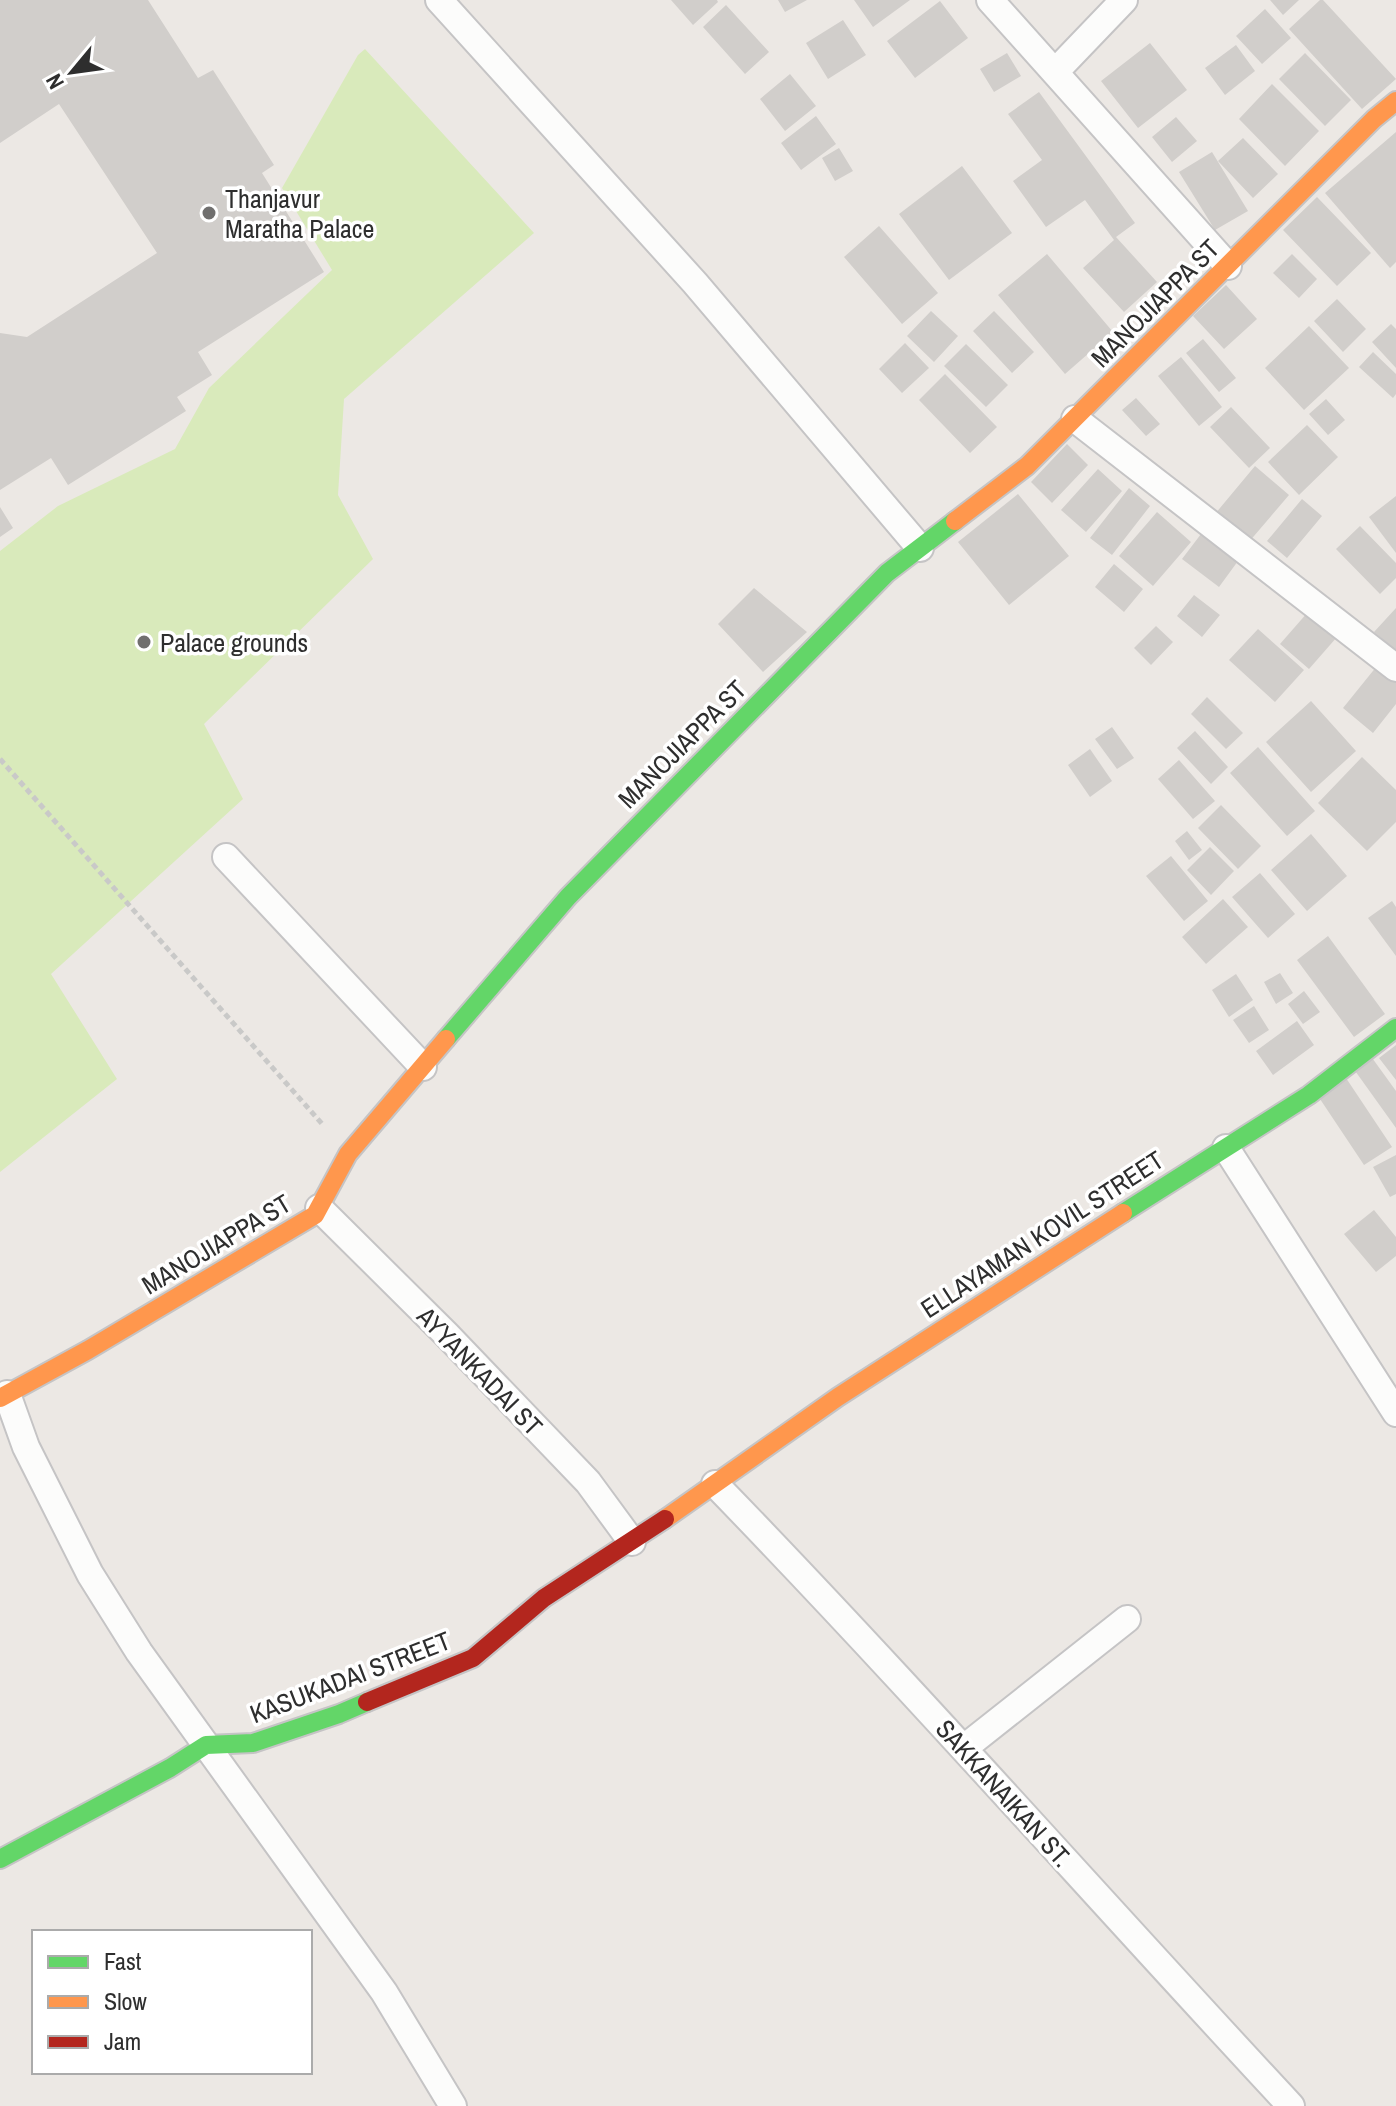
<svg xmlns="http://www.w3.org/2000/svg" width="1396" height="2106" font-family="'Archivo Narrow',sans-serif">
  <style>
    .pitch { fill: #d9eabb }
    .building { fill: #d1cecb }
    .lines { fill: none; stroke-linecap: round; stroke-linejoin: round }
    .street-casing { stroke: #c5c4c5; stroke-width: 30 }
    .fast-casing { stroke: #c5c4c5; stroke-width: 22 }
    .slow-casing { stroke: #c5c4c5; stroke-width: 22 }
    .jam-casing { stroke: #c5c4c5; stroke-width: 22 }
    .path { stroke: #c9c9c8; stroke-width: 5; stroke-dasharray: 6 4; stroke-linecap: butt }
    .street { stroke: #fcfcfb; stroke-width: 26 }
    .fast { stroke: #63d668; stroke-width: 18 }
    .slow { stroke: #ff974d; stroke-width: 18 }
    .jam { stroke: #b3261e; stroke-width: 18 }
    .poi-dot { fill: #706f6e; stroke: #fff; stroke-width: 3 }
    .labels { text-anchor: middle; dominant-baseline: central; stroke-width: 7; stroke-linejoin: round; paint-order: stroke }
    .poi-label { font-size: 26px; fill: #2e2e2e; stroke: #fff; text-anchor: start }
    .street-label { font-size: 26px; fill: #2e2e2e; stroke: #fff }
  </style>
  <rect width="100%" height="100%" fill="#ece8e4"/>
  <path class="pitch" d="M365,49l169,184 -190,166 -6,96 35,64 -169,165 39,75 -192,175 66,105 -117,93v-621l58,-45 117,-57 34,-61 123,-118 -50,-82 76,-133z"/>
  <path class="building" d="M0,0h148l50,78 15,-8 61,95 -12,8 62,99 -126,80 14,23 -35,22 9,14 -118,74 -17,-27 -51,32v-157l27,4 130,-84 -98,-149 -59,39z
    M671,0h46l1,2 -25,23z
    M778,0h29l-22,12z
    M854,0h56l-37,27z
    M1270,0h29l-16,15z
    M1320,0h3l73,79 -34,30 -73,-80z
    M940,1l28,37 -53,40 -28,-37z
    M726,5l43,47 -24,22 -42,-47z
    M1265,9l26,29 -29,26 -26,-28z
    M843,20l23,35 -38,24 -22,-36z
    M1150,43l37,47 -49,38 -37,-47z
    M1236,45l19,26 -30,24 -20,-27z
    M1007,53l14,23 -27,16 -14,-23z
    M1305,53l46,47 -26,26 -46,-47z
    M790,74l26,32 -31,25 -25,-32z
    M1272,84l47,47 -34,35 -46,-47z
    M1039,92l96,131 -19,14 41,45 -33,30 -41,-44 31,-28 -29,-40 -39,27 -33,-46 29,-21 -34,-46z
    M816,116l20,28 -35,26 -20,-27z
    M1176,117l21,24 -25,21 -20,-25z
    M1396,132v130l-6,6 -65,-75z
    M1243,138l35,36 -25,24 -35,-37z
    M839,148l14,23 -18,10 -13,-23z
    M1212,152l36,59 -33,19 -36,-58z
    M962,166l50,67 -63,47 -50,-66z
    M1317,197l54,56 -34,33 -54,-56z
    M879,226l59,67 -36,31 -58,-67z
    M1047,254l66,78 -48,42 -67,-79z
    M1292,254l25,25 -18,19 -26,-25z
    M1226,285l31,34 -33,30 -31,-33z
    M1337,299l29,30 -23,23 -29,-31z
    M931,311l27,25 -24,26 -27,-26z
    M994,311l40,41 -22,21 -39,-42z
    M1391,324l5,5v39l-24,-26z
    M1309,326l40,42 -45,42 -39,-42z
    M1203,339l33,39 -17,14 -33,-39z
    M905,343l24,25 -27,25 -23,-24z
    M966,344l42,41 -22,22 -42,-41z
    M1373,352l23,22v20l-3,4 -34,-31z
    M1181,357l41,50 -23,19 -41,-50z
    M945,374l52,53 -27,26 -51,-53z
    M1136,398l24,26 -14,12 -24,-26z
    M1326,399l19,21 -17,15 -19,-21z
    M1231,407l39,41 -21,20 -39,-41z
    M1307,425l31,32 -39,38 -31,-33z
    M1067,444l21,21 -36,38 -21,-21z
    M1255,466l34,29 -41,48 -33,-29z
    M1098,469l24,22 -36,41 -25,-22z
    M1129,488l21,18 -38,49 -22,-17z
    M1018,494l51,62 -60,49 -51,-63z
    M1396,496v57l-27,-36z
    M1302,499l20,17 -35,42 -20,-17z
    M0,507l13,21 -13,9z
    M1157,512l34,30 -38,44 -34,-30z
    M1360,526l36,37v15l-16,16 -44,-45z
    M1201,534l37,27 -19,26 -37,-28z
    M1114,564l29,25 -19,23 -29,-25z
    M754,588l53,44 -44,40 -45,-48z
    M1194,595l26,20 -18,22 -25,-21z
    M1396,608v43l-22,-19z
    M1308,612l29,25 -28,32 -29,-25z
    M1156,626l17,16 -22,23 -17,-17z
    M1258,629l46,41 -29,32 -46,-42z
    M1385,656l11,10v38l-23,29 -30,-25z
    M1207,697l36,36 -17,16 -35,-35z
    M1311,701l45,50 -45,41 -45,-50z
    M1112,727l22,31 -17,11 -22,-30z
    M1195,731l33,36 -17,17 -34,-36z
    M1258,747l57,64 -28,25 -57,-63z
    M1090,749l22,32 -22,16 -22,-32z
    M1362,757l34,33v32l-29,29 -49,-48z
    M1179,760l36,41 -22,18 -35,-40z
    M1221,805l40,41 -23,23 -40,-41z
    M1187,831l15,19 -13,10 -14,-19z
    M1311,834l36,42 -40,35 -36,-41z
    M1210,847l24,24 -23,24 -24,-25z
    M1171,856l37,45 -24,20 -38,-45z
    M1260,873l35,41 -27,24 -36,-41z
    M1223,899l25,28 -42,37 -24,-27z
    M1392,901l4,6v49l-28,-38z
    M1328,936l57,78 -31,23 -57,-77z
    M1280,973l13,20 -17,11 -12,-22z
    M1236,974l17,26 -24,17 -17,-27z
    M1304,991l16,21 -17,12 -15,-20z
    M1254,1006l15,24 -20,13 -16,-23z
    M1297,1021l17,24 -41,30 -17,-24z
    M1396,1045v35l-17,-22z
    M1370,1055l26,36v37l-43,-60z
    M1346,1078l46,69 -28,18 -46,-69z
    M1396,1155v39l-6,3 -17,-30z
    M1374,1210l22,27v19l-20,16 -32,-38z"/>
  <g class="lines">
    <defs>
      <path id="street" d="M439,0l256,283 225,265
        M990,0l238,266
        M1055,72l69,-72
        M1075,419l321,249
        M226,857l197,210
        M1226,1148l170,265
        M319,1208l128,127 141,147 44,60
        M7,1394l19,53 64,127 49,78 245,340 69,114
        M715,1484c197,203 383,415 576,622
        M964,1748l163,-129"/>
      <path id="fast" d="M446,1039l122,-142 319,-324 68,-52
        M1123,1213l186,-118 87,-67
        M0,1859l170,-91 36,-23 47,-2 86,-29 28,-12"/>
      <path id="slow" d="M955,521l72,-55 347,-347 22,-18
        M0,1398l88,-48 227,-135 33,-61 98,-115
        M665,1519l173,-122 285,-184"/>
      <path id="jam" d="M367,1702l106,-44 71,-60 121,-79"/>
    </defs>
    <use href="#street" class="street-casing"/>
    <use href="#fast" class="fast-casing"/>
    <use href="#slow" class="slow-casing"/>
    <use href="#jam" class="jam-casing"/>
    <path class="path" d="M0,759l324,367"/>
    <use href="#street" class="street"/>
    <use href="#fast" class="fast"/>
    <use href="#slow" class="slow"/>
    <use href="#jam" class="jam"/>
  </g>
  <g class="poi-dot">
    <circle cx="209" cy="213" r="8"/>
    <circle cx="144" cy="642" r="8"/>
  </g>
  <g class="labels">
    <g class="poi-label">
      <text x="225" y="198">Thanjavur<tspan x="225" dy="30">Maratha Palace</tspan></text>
      <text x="160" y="642">Palace grounds</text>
    </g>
    <g class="street-label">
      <text transform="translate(1155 303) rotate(-45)">MANOJIAPPA ST</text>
      <text transform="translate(682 744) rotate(-45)">MANOJIAPPA ST</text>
      <text transform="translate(1042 1234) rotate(-33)">ELLAYAMAN KOVIL STREET</text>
      <text transform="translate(216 1244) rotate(-31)">MANOJIAPPA ST</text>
      <text transform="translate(480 1371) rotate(46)">AYYANKADAI ST</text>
      <text transform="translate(350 1677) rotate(-21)">KASUKADAI STREET</text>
      <text transform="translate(1004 1793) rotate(48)">SAKKANAIKAN ST.</text>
    </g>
  </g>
  <rect x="32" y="1930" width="280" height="144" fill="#ffffff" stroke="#ababab" stroke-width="2"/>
  <rect x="48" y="1956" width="40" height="12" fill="#63d668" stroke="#ababab" stroke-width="2"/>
  <text x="104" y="1970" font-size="24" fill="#2e2e2e">Fast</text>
  <rect x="48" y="1996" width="40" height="12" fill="#ff974d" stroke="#ababab" stroke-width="2"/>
  <text x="104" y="2010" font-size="24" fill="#2e2e2e">Slow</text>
  <rect x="48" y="2036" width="40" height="12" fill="#b3261e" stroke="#ababab" stroke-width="2"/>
  <text x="104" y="2050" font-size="24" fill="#2e2e2e">Jam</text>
  <g transform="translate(72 72) rotate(241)" stroke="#ffffff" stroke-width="6" paint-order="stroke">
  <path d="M0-6L14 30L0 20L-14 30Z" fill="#2e2e2e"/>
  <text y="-12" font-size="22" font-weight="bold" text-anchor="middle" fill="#2e2e2e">N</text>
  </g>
</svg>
